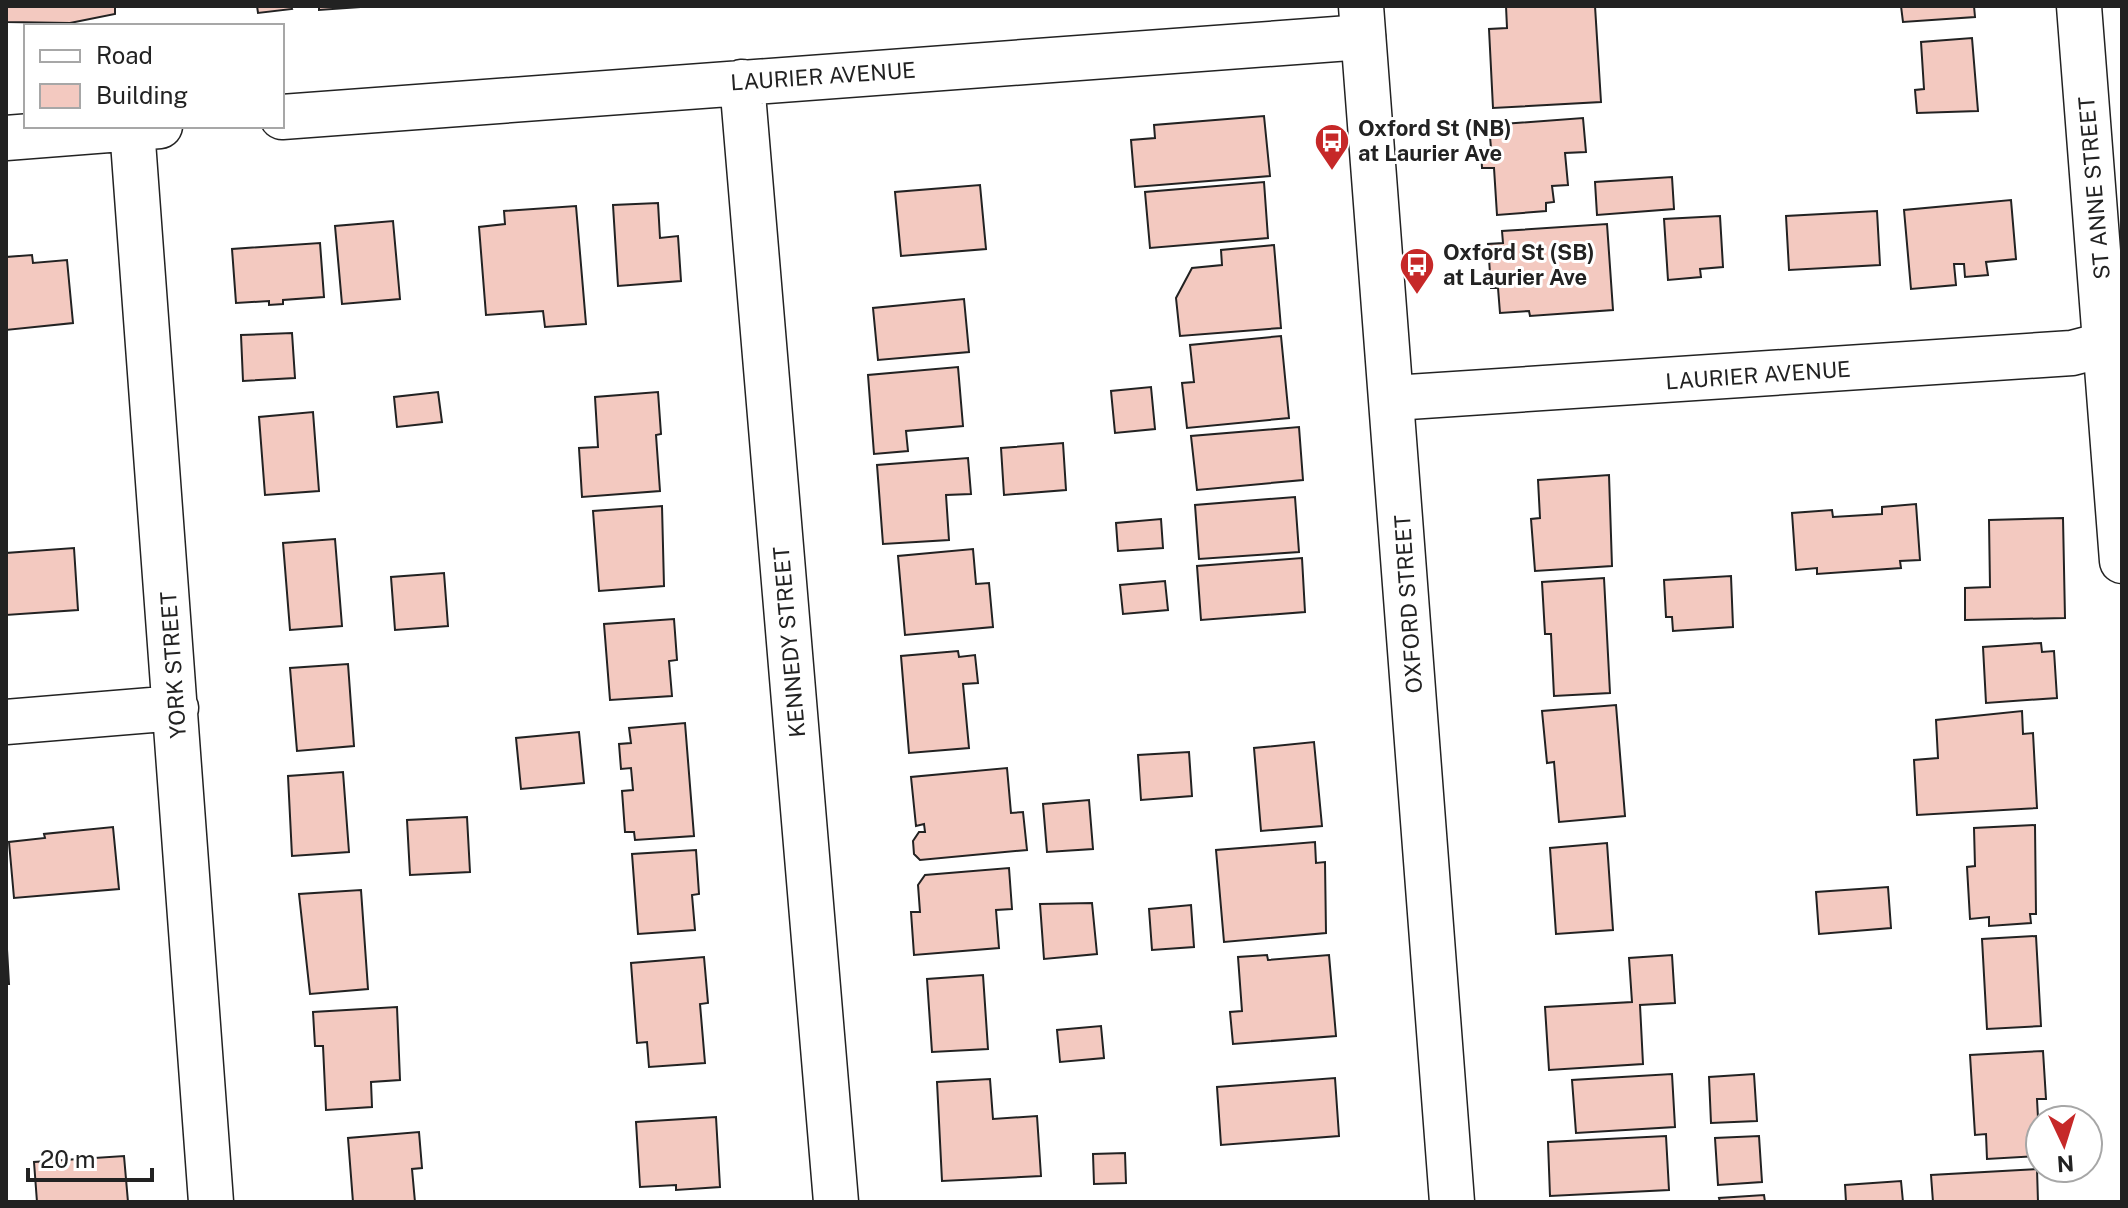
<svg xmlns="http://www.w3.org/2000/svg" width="2128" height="1208" font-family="'Public Sans',sans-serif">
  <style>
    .building { fill: #f3c9c0; stroke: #222; stroke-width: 2 }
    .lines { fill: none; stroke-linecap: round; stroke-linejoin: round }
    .minor-casing { stroke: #222; stroke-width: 47 }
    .major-casing { stroke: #222; stroke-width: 47 }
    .minor { stroke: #fff; stroke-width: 44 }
    .major { stroke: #fff; stroke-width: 44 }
    .labels { text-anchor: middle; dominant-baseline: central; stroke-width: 6; stroke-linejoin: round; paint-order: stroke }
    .street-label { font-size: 22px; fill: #222; stroke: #fff }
    .poi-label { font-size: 22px; font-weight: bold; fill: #222; stroke: #fff; text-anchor: start }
  </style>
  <rect width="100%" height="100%" fill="#fff"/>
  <path class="building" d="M6,6h109v8l-45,9 -64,-1z
    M257,6h34l1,3 -34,4z
    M319,6h56l-56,4z
    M1506,6h89l6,96 -108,6 -4,-79 18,-1z
    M1901,6h73l1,11 -72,5z
    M1972,38l6,73 -61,2 -2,-23 9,-1 -3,-47z
    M1264,116l6,60 -135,11 -4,-47 24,-2 -1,-13z
    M1583,118l3,34 -21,1 3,32 -16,1 2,16 -8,1v8l-49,4 -3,-47h-12l-1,-19 10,-1 -2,-23z
    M1672,177l2,32 -77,6 -2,-33z
    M1264,182l4,56 -118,10 -5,-56z
    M980,185l6,64 -85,7 -6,-64z
    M2011,200l5,59 -30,3 2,13 -23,2 -1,-13h-10l2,21 -45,4 -7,-79z
    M658,203l2,35 18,-2 3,45 -63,5 -5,-81z
    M576,206l10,118 -41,3 -2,-16 -57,4 -7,-88 26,-3 -1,-13z
    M1877,211l3,54 -91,5 -3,-54z
    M1720,216l3,51 -23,2 1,8 -33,3 -4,-61z
    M393,221l7,78 -58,5 -7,-78z
    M1607,224l6,86 -83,6 -1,-5 -29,2 -2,-25h-7l-3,-44 15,-1 -1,-12z
    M320,243l4,54 -41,3v4l-14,1v-4l-33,2 -4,-54z
    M1274,245l7,83 -101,8 -4,-38 16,-30 30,-3 -1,-15z
    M32,255l1,8 34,-3 6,63 -67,7v-73z
    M964,299l5,53 -91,8 -5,-52z
    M292,333l3,45 -52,3 -2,-46z
    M1281,336l8,82 -102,10 -5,-45 12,-1 -4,-37z
    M958,367l5,59 -57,5 2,20 -34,3 -6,-79z
    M1151,387l4,42 -40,4 -4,-42z
    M438,392l4,30 -45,5 -3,-30z
    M658,392l3,42 -5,1 4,56 -78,6 -3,-49 19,-1 -3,-50z
    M313,412l6,79 -54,4 -6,-78z
    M1299,427l4,53 -106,10 -6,-54z
    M1063,443l3,47 -62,5 -3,-47z
    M968,458l3,36 -25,1 3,45 -66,4 -6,-79z
    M1609,475l3,91 -77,5 -4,-52 9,-1 -2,-38z
    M1295,497l4,55 -100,7 -4,-54z
    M1916,504l4,56 -20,1 1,7 -84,6v-6l-21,2 -4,-57 40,-3 1,7 49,-3v-7z
    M662,506l2,80 -65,5 -6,-80z
    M2063,518l2,100 -100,2v-32l25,-1 -1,-67z
    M1161,519l2,29 -45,3 -2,-28z
    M335,539l7,87 -52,4 -7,-87z
    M74,548l4,62 -72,5v-62z
    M973,549l3,35 13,-1 4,44 -88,8 -7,-79z
    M1302,558l3,54 -104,8 -4,-54z
    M444,573l4,53 -53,4 -4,-53z
    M1731,576l2,51 -60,4 -1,-14h-6l-2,-37z
    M1604,578l6,115 -56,3 -3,-62h-6l-3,-52z
    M1165,581l3,29 -45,4 -3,-29z
    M674,619l3,41 -8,1 3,35 -62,4 -6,-76z
    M2041,643l1,9 12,-1 3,47 -71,5 -3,-56z
    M958,651l1,6 16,-2 3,28 -15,1 6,64 -60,5 -8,-97z
    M348,664l6,82 -57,5 -7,-83z
    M1616,705l9,111 -66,6 -5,-60 -7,1 -5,-52z
    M2022,711l1,23 10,-1 4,75 -120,7 -3,-55 24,-2 -2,-38z
    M685,723l9,113 -59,4 -1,-8h-9l-3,-41 11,-1 -2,-22 -10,1 -2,-25 12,-1 -2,-15z
    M579,732l5,51 -63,6 -5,-51z
    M1314,742l8,84 -61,5 -7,-83z
    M1189,752l3,44 -51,4 -3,-45z
    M1007,768l4,45 12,-1 4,38 -107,10 -6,-6 -1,-13 6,-9h6l-1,-8 -8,2 -5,-49z
    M343,772l6,80 -57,4 -4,-80z
    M1089,800l4,49 -46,3 -4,-48z
    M467,817l3,55 -60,3 -3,-55z
    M2035,825l1,89h-6l1,9 -42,3v-9l-19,2 -3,-52 8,-1 -1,-38z
    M113,827l6,62 -105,9 -5,-56 36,-4 -1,-4z
    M1315,842l1,21 9,-1 1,71 -102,9 -8,-92z
    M1607,843l6,87 -57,4 -6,-86z
    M696,850l3,44 -7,1 3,35 -57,4 -6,-80z
    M1009,868l3,41 -16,1 3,38 -85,7 -3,-43h9l-2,-27 7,-10z
    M1888,887l3,41 -72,6 -3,-42z
    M361,890l7,99 -58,5 -11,-100z
    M1092,903l5,51 -53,5 -4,-55z
    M1191,905l3,42 -42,3 -3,-41z
    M6,932l3,52h-3z
    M2036,936l5,90 -54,3 -5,-90z
    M1267,955l1,5 61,-5 7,81 -103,8 -3,-32 12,-1 -4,-54z
    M1672,955l3,48 -35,2 3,59 -94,6 -4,-63 87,-5 -3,-44z
    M704,957l4,46 -8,1 5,59 -56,4 -2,-25 -10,1 -6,-80z
    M983,975l5,74 -56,3 -5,-73z
    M397,1007l3,73 -29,2 1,25 -46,3 -3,-64h-8l-2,-34z
    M1101,1026l3,32 -44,4 -3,-32z
    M2043,1051l3,48h-9l3,57 -53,3 -1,-25 -11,1 -5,-80z
    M1672,1074l3,53 -99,6 -4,-53z
    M1754,1074l3,47 -46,2 -2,-46z
    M1335,1078l4,58 -118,9 -4,-58z
    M990,1079l3,40 44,-3 4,60 -99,5 -5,-99z
    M716,1117l4,70 -44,3v-5l-36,2 -4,-65z
    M419,1132l3,36 -10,1 3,33h-62l-5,-64z
    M1666,1136l3,54 -119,6 -2,-54z
    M1759,1136l3,46 -44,3 -3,-47z
    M1125,1153l1,30 -32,1 -1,-30z
    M124,1156l4,46h-91l-3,-40z
    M2037,1169l1,33h-105l-2,-27z
    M1901,1181l2,21h-57l-1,-17z
    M1764,1195l1,7h-45l-1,-4z"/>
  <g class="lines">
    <defs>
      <path id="minor" d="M2079,6l43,555
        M742,82l94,1120
        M282,117l1081,-80
        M132,128l79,1074
        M6,138l154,-12
        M1393,398l679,-45 50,-13
        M6,722l170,-14"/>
      <path id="major" d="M1361,6l91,1196"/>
    </defs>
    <use href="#minor" class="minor-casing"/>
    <use href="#major" class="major-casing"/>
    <use href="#minor" class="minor"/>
    <use href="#major" class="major"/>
  </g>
  <defs>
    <symbol id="bus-pin" viewBox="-11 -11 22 30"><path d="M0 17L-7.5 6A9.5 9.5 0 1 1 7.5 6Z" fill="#c62828" stroke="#fff"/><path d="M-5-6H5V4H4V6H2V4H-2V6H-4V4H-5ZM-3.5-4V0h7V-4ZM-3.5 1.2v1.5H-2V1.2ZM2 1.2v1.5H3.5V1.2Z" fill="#fff"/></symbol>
  </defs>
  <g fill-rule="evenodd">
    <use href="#bus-pin" x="1312" y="121" width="40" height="54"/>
    <use href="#bus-pin" x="1397" y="245" width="40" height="54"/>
  </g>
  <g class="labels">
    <g class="street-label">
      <text transform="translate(823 76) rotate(-4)">LAURIER AVENUE</text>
      <text transform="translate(2094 188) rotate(-95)">ST ANNE STREET</text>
      <text transform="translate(1758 375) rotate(-4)">LAURIER AVENUE</text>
      <text transform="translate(1408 604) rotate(-94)">OXFORD STREET</text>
      <text transform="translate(789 642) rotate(-95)">KENNEDY STREET</text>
      <text transform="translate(173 665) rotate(-94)">YORK STREET</text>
    </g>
    <g class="poi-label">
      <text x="1358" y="128">Oxford St (NB)<tspan x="1358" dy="25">at Laurier Ave</tspan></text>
      <text x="1443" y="252">Oxford St (SB)<tspan x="1443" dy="25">at Laurier Ave</tspan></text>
    </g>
  </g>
  <rect width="2128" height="1208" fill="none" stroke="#222222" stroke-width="16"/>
  <rect x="24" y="24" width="260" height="104" fill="#ffffff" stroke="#a7a7a7" stroke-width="2"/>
  <rect x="40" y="50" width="40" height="12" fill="#ffffff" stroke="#a7a7a7" stroke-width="2"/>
  <text x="96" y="64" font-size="24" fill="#222222">Road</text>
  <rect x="40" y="84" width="40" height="24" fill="#f3c9c0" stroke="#a7a7a7" stroke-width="2"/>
  <text x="96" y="104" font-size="24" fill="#222222">Building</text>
  <g transform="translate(2064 1144) rotate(176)"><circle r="38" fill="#ffffff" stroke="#a7a7a7" stroke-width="2"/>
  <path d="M0-6L14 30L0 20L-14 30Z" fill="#c62828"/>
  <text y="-12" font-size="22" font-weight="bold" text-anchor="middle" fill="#222222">N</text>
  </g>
  <path d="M28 1168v12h124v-12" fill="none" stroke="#222222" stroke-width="4"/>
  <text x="40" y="1168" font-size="24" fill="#222222" stroke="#ffffff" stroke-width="6" paint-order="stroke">20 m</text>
</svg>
